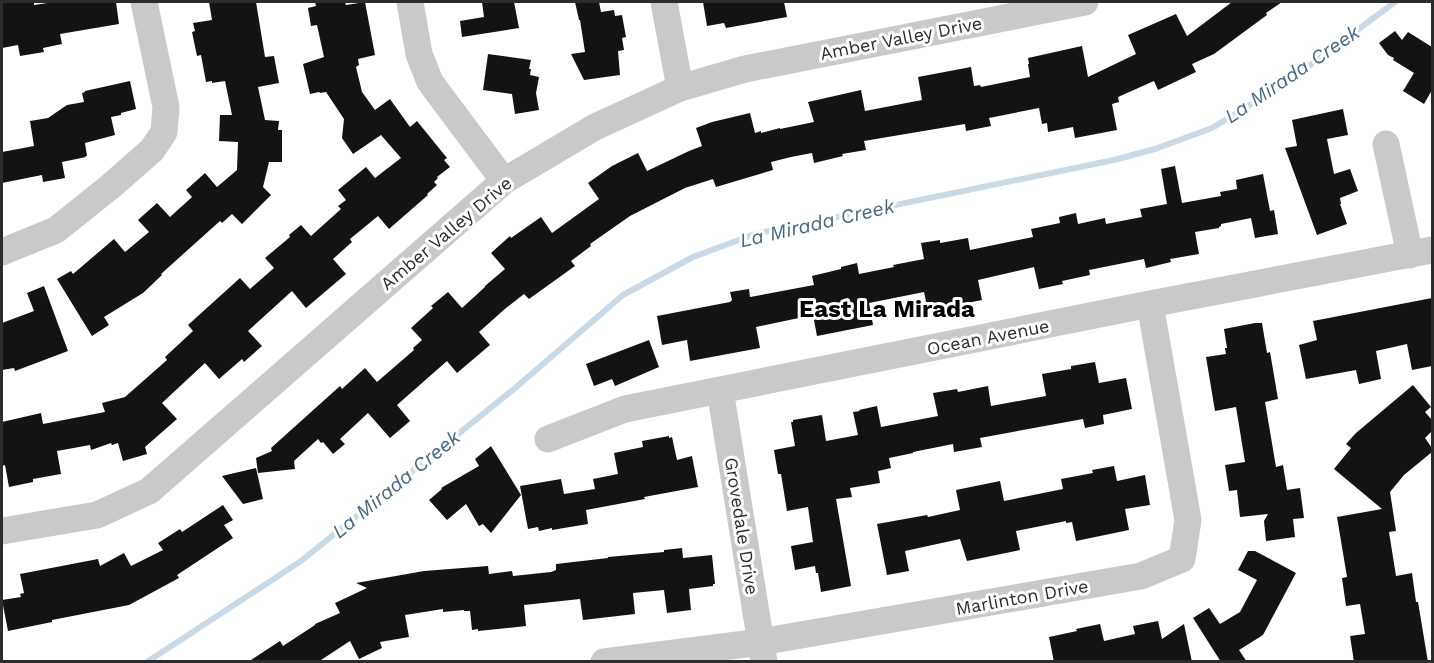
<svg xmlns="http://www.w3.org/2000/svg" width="1434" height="663" font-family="'Work Sans',sans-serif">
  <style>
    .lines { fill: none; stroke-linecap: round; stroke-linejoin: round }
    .stream { stroke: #c9d9e6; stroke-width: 6 }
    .building { fill: #131313 }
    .minor { stroke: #c9c9c9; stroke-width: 27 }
    .labels { text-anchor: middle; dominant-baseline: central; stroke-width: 6; stroke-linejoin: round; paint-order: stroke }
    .street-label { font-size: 18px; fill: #2c2c2c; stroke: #fff }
    .water-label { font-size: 20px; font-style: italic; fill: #446883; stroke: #fff }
    .district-label { font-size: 24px; font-weight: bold; fill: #000; stroke: #fff }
  </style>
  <rect width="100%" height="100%" fill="#fff"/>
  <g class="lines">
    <path class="stream" d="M147,662l154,-101 213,-172 109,-94 70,-38 62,-23 359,-74 41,-11 57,-21 71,-43 112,-83"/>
  </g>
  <path class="building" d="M2,2h32v3l20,-3h62l3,22 -59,10 2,10 -19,4 1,4 -24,4 -2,-11 -16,3z
    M209,2h47l9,55 9,-1 5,27 -21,4 7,33 14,1 -1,9h4v32h-13l-6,25 8,8 -29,29 -10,-10 -10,9 -2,-2 -59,53 1,1 -19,18 -39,24 5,8 -17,11 -35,-57 14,-8 2,3 41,-35 11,13 24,-20 -11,-12 19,-17 13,14 22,-20 -6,-7 19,-17 12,14 20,-17 1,-28 -19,-1 1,-26h12l-7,-34 -13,2v-2l-6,1 -5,-27 -4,1 -5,-24 3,-1 -2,-8 19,-3z
    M315,2h30l1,3 19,-3 10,53 -17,4 1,6 -3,2 6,25 13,18 15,-11 20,28 7,-6 30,37 -3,2 6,7 -13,10 1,1 -4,4 3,3 -10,9 1,1 -39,34 -11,-13 -28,23 2,3 -19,17 13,15 -40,34 -14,-17 -44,40 14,15 -18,16 -2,-3 -23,20 -14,-16 -43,40 15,16 -32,28 2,7 -24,7 -5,-18 -6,2 -1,-2 -20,7 -1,-5 -33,6 4,23 -28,5v3l-24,5 -4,-22 -3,1v-44l39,-9 2,11 62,-12 -3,-9 23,-6 42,-37 -2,-3 28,-26 -5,-6 52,-47 10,11 24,-21 -9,-10 25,-21 -1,-2 12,-10 10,11 30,-27 -3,-3 8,-6 -8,-10 28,-23 9,11 26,-20 -20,-23 -28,19 -11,-16 2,-19 -18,-27 -6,1 -1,-1 -9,2 -7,-30 21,-7 -7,-32 -6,1 -3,-18 8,-2z
    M482,2h32l5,26 -57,9 -2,-16 24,-4z
    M575,2h24l2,10 13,-2 1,6 7,-1 4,22 -4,1 2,12 -6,1 2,24 -36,5 -13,-26 14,-2 -5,-32h-1z
    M703,2h81l3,15 -61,11 -2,-5 -17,3z
    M1232,2h50l-16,11 1,2 -53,39 -22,10 4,8 -38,18 -4,-9 -36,16 1,5 -7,2 5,26 -42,8 -2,-11 -25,5 -1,-9 -5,1 -3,-16 -50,10 2,8 -25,5 -1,-7 -101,17 2,9 -24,4 1,2 -29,7 -2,-10 -21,4 -20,5 2,8 -57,17 -3,-8 -28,9 -55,28 -40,28 1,2 -20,15 4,5 -46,33 -5,-5 -18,14 -27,24 11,13 -33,28 -10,-12 -50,44 13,16 -20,17 -22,-25 -28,26 5,5 -12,10 -10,-12 -2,1 -3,-4 -24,22 1,8 -37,4 -2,-15 16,-7 -1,-3 69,-62 2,3 23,-21 12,14 37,-32 -1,-2 9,-8 -11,-12 22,-20 -2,-2 17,-14 14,16 23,-21v-1l20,-17 -14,-16 19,-17 1,2 30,-21 11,16 47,-34 -11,-16 24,-17 26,-13 9,18 42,-20 13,-5 -6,-18 16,-6 38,-9 5,20 6,-2v2l19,-5v1l34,-7 -6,-20 53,-12 4,21 57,-11 -4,-23 53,-10 3,19 6,-1 1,2 49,-10 -2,-13h1l-1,-6 54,-12 6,31 48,-23 -8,-19 48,-21 11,22z
    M1395,31l7,9 6,-8 24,15v43l-8,14 -21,-13 11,-18 -21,-13 1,-2 -6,-3 -9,-12z
    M488,54l43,6 -2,9h2l-1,6 9,2 -3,16 3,17 -24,4 -3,-20 -29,-4z
    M130,81l6,28 -15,4v2l-10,2 4,18 -30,8 2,13h-2l1,1 -24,5 3,16 -22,4 -1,-7 -40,8v-31l32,-6 -4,-25 18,-3 19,-13 17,-3 -2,-9 3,-1v-1z
    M1343,109l5,26 -21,4 7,35 16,-5 8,22 -18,7 1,6h-1l7,20 -30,11 -32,-87 12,-2 -5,-26z
    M1175,166l7,37 39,-7 -1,-4 17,-3 -1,-9 27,-6 7,37 4,-1 4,24 -23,4 -4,-20 -30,6v2l-2,1v1l-24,4 4,22 -29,5 1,3 -25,6 -2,-9 -55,11 1,5 -28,6 1,3 -24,5 -5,-22 -56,13 4,20 -54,11 -4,-19 -55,11 4,22 -56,11 -4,-21 -57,12 4,21 -70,13 -3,-21 -25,5 -5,-29 73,-14 2,-2 -2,-8 19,-3 1,8 64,-12 -2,-9 29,-7v-2l16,-4 2,11 35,-7 -1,-2 31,-6 -3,-16 19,-3v3l28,-5 2,12 63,-13 -2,-8 29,-6 -1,-6 17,-4 2,11 27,-6 1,6 36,-7 -2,-8 27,-5 -6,-35z
    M44,286l24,65 -53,20 -1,-3 -12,2v-47l32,-12 -7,-18z
    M1432,298v68l-20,4 -5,-26 -31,7 5,28 -22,5 -3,-14 -50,9 -7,-34 18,-5 -4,-19z
    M1255,323h7l5,30 3,-1 8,47 -13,3 11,65 7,-2 4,25 13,-2 4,30 -11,1 2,18 -29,4 -2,-20 4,-7 -28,3 -3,-27 -8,1 -4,-26 20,-3 -9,-55 -21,4 -9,-54 20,-3 -1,-6h2l-3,-19z
    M649,340l10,27 -44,19 -3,-7 -18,7 -8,-22z
    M1095,362l4,21 27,-5 6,31 -29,6 1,9 -19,4 -2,-9 -103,19 2,9 -28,5 -1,-8 -40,8v1l-24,5 2,10 -13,3 2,12 -30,5 2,9 -16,2 15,87 -30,6 -3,-19h-2l-1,-7 -20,4 -4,-24 22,-4 -5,-35 -21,4 -6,-37h-3l-4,-24 21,-4 -4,-24h2v-2l29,-5 4,26 32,-6 -5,-23 7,-1 -1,-1 18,-4 4,21 57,-11 -5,-23 24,-4 1,3 30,-6 3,20 55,-10 -4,-22 29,-5v-3z
    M1413,385l18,22 -6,5 7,8v11l-7,7 7,10v4l-28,23 -14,17 6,39 -7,1 7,44 16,-3 4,29h2l10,60h-74l-4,-26 15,-2 -5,-30 -14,2 -4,-28 5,-1 -10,-60 45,-8 -48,-40 17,-21 -5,-4 10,-11z
    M669,436v2l3,-1 5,23 15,-4 6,31 -54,10 1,2 -59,11 2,14 -36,6v-2l-13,3 -1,-4 -10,2 -8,-43 41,-7 3,15 31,-5 -2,-10 25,-5 -4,-21 29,-6 -1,-6z
    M491,446l30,49 -30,38 -8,-9 -4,2 -13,-22 -19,16 -18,-20 13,-11 -1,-1 38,-22 -4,-7z
    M1114,466l3,15 28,-6 5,30 -25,4 4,21 -53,11 -4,-19 -6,1v-2l-50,10 4,19 -53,11 -7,-22 -55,12 4,20 -22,4 -10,-51 50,-9 1,2 32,-7 -4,-20 44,-9 4,20 59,-12 -2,-10 32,-6 -1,-3z
    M256,468l7,31 -20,5 -21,-28z
    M223,505l10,15 -9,5 9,13 -56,37 2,3 -50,27 -77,15v2l-44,9 -6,-31 19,-3 -1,-3 4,-1 -4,-19 78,-15 2,7 24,-13 7,13 32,-16 -5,-7 22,-14 2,3z
    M682,548l1,10 29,-3 3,29h-2v2l-24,3 2,21 -24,3 -3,-23 -31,3 2,21 -52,6 -3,-21 -56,6 2,21 -48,5v-2l-6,1 -2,-19h-6v-1l-21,2v-3l-38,6 4,22 -29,5 2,6 -23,11 -9,-18 -32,21h-70l32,-21 3,5 32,-21v-1l25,-11 -5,-10 32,-15 -11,-5 68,-12 64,-5 1,8 23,-3 1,5 38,-4 5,-2v-6l52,-6v-1l56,-5v-2z
    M1248,551h7l41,22 -33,62 -24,15 8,12h-26l-28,-44 16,-10 11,16 20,-12 17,-32 -19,-10z
    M1158,621l4,18 22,-15 8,38h-138l-5,-25 28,-6 -1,-2 24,-5 4,17 31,-7 -2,-8z"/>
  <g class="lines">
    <path class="minor" d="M410,2l9,52 11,28 74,99
      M664,2l16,86
      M1386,144l24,111
      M2,252l54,-22 55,-44 41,-36 12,-18 2,-25 -22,-105
      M720,390l44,272
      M548,439l77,-30 525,-105 282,-54
      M2,531l95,-16 52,-24 355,-310 91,-54 85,-39 65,-19 340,-67
      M604,662l157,-20 380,-66 41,-17 6,-39 -38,-216"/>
  </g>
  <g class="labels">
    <g class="street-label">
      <text transform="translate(901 38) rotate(-11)">Amber Valley Drive</text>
      <text transform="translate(446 233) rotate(-40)">Amber Valley Drive</text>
      <text transform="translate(988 337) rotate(-11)">Ocean Avenue</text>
      <text transform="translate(742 526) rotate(81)">Grovedale Drive</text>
      <text transform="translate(1022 597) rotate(-10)">Marlinton Drive</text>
    </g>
    <g class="water-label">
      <text transform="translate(1292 74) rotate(-34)">La Mirada Creek</text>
      <text transform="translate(817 223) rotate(-13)">La Mirada Creek</text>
      <text transform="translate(396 484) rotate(-39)">La Mirada Creek</text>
    </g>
    <g class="district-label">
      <text x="887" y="309">East La Mirada</text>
    </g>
  </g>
  <rect width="1434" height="663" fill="none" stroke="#2c2c2c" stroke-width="6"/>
</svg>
